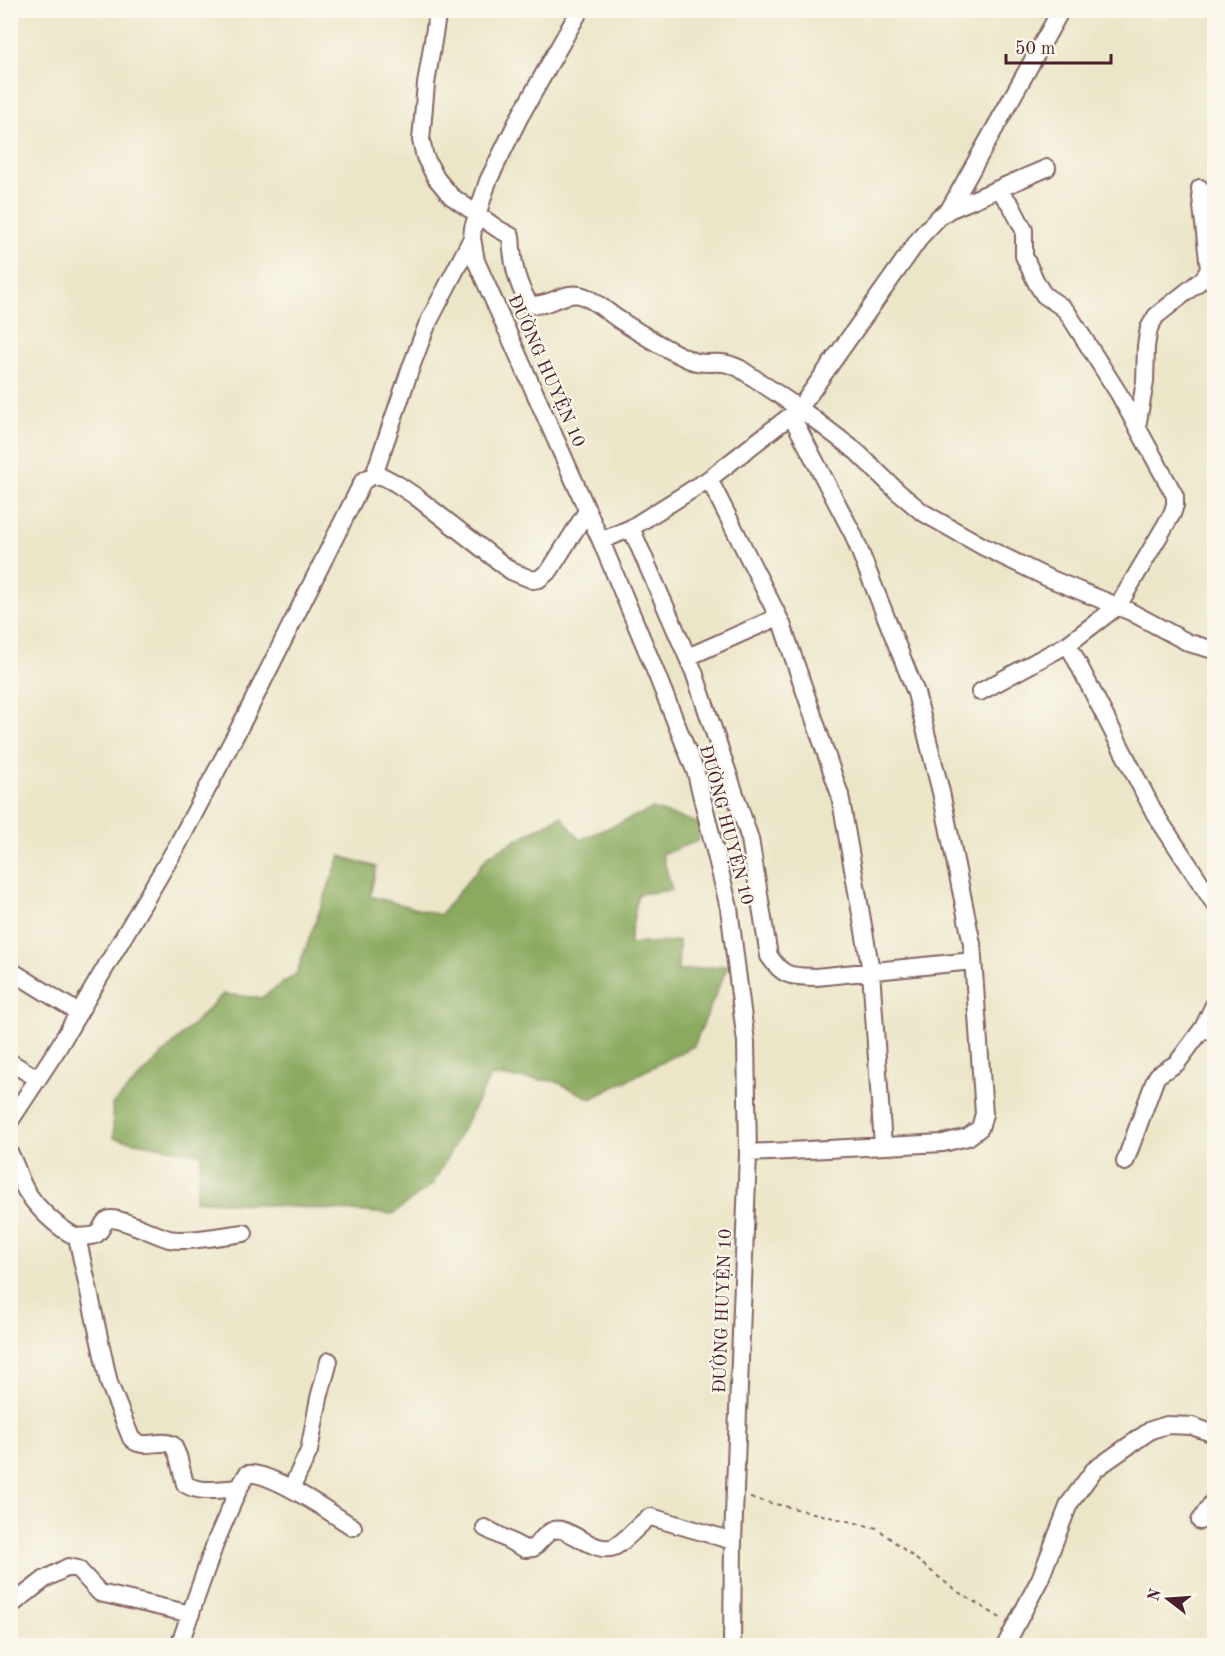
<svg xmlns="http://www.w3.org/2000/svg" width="1225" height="1656" font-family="'Old Standard TT',serif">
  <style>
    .forest { fill: #8aaa5e; stroke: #6a6444; stroke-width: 1.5 }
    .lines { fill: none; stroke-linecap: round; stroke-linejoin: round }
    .minor-casing { stroke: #836562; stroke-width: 20 }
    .path { stroke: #836562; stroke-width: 2; stroke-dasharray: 4.5 4.5; stroke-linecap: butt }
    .minor { stroke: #fff; stroke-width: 16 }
    .labels { text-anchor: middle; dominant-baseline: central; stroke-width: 4.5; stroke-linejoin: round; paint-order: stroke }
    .street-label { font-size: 18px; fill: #4a1f2b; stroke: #fbf7ec }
  </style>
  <rect width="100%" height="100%" fill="#fbf7ec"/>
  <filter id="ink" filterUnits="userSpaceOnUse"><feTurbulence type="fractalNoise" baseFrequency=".0167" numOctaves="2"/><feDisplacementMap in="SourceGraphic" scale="12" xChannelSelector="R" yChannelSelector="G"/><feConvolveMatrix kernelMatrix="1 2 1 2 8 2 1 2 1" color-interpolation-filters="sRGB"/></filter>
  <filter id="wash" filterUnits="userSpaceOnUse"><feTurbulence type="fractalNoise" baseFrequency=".008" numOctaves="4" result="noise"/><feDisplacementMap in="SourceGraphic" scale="24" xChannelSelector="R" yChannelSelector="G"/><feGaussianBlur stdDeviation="1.35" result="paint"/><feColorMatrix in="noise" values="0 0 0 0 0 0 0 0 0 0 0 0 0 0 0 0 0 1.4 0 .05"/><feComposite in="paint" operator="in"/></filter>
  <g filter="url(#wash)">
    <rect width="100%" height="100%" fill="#ece6c9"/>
    <path class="forest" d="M652,809l49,15 -3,17 -36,13 10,36 -34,4 -9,50 50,-3 -1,30 50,-6 -34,81 -103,53 -36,-18 -64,-5 -58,108 -40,30 -198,-14 7,-46 -88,-16 -2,-33 111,-111 38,4 35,-24 44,-118 36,11 -6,29 70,19 49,-60 72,-39 19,24z"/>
  </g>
  <g filter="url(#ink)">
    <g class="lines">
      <defs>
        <path id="minor" d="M438,10l-12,74 -5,56 4,17 11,21 15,18 47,33 13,7c1,23 5,49 19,68 17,5 35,-15 53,-8 11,4 25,16 35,23 23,15 47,30 72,41 11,5 21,2 32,3 6,0 11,3 17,5l67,45 51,39 41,40 24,20 62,35 62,30 83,34 60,32 25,7
          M580,10l-61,108 -31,63 -15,47 -1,10 4,23 125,280 49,117 46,115 33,135 17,134 2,111 -15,388 -1,105
          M949,210l112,-200
          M1137,427l8,-45 1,-36 3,-18 7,-12 48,-38 5,-9 -9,-81
          M374,475l37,-108 16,-42 45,-87
          M709,479l73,145 58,171 31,176 12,175
          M631,528l63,144 56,167 19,117c15,22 22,20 47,21l157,-16
          M601,541l30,-13 78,-49 90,-70 123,-174 17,-18 10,-7 98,-42
          M1068,644l87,170 59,89
          M688,657l90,-40
          M980,692l88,-48 50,-38 54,-92 3,-9v-9l-56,-102 -52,-82 -5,-5 -18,-12 -7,-11 -13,-28v-26l-13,-25 -13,-16
          M10,970l69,43
          M1214,1005l-11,23 11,5
          M10,1062l28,17
          M10,1121l48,-73 119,-202 68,-129 118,-236 11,-6 10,2 13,7 18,12 96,75 22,9 6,-1 11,-9 37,-59
          M748,1153l195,-10 25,-6 12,-9 4,-14 -12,-170 -31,-152 -25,-99 -63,-159 -62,-119
          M10,1154c6,11 9,24 15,35 10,17 33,40 52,48l32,146 22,55c11,13 29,0 42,7l5,11 7,28c15,10 36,5 54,4l8,-14c22,-4 86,40 106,53
          M1125,1162l30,-82 3,-5 19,-12 26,-35
          M77,1237c5,-1 13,0 18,-2 8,-3 6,-15 16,-16 13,0 44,16 58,20 20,4 55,-4 75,-6
          M291,1489l18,-38 10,-53 10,-37
          M1200,1521l14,-21
          M485,1528l40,21 8,-1c6,-5 13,-16 21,-18 14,-5 42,27 62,16 10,-6 22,-20 32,-28l3,-1 82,24
          M10,1606l35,-27 23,-12 10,2 22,24 91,21
          M179,1646l37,-105 23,-53
          M1005,1646l35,-67 29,-75 25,-34 57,-40 16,-5 25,1 22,8"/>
      </defs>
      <use href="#minor" class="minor-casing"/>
      <path class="path" d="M750,1498l127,30 78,62 47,29"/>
      <use href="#minor" class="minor"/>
    </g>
  </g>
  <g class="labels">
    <g class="street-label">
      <text transform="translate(546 371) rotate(66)">ĐƯỜNG HUYỆN 10</text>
      <text transform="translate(726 825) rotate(75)">ĐƯỜNG HUYỆN 10</text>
      <text transform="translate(723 1311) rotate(-88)">ĐƯỜNG HUYỆN 10</text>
    </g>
  </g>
  <rect width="1225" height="1656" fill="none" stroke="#fbf7ec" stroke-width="36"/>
  <g transform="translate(1168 1599) rotate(287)" stroke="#fbf7ec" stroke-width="4.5" paint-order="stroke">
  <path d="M0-4.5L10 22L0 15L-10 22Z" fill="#4a1f2b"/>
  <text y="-9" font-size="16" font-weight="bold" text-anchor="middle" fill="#4a1f2b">N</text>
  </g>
  <path d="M1006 54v9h105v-9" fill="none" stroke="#4a1f2b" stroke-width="3"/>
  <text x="1015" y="54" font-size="18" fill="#4a1f2b" stroke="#fbf7ec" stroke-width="4.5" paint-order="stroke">50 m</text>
</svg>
